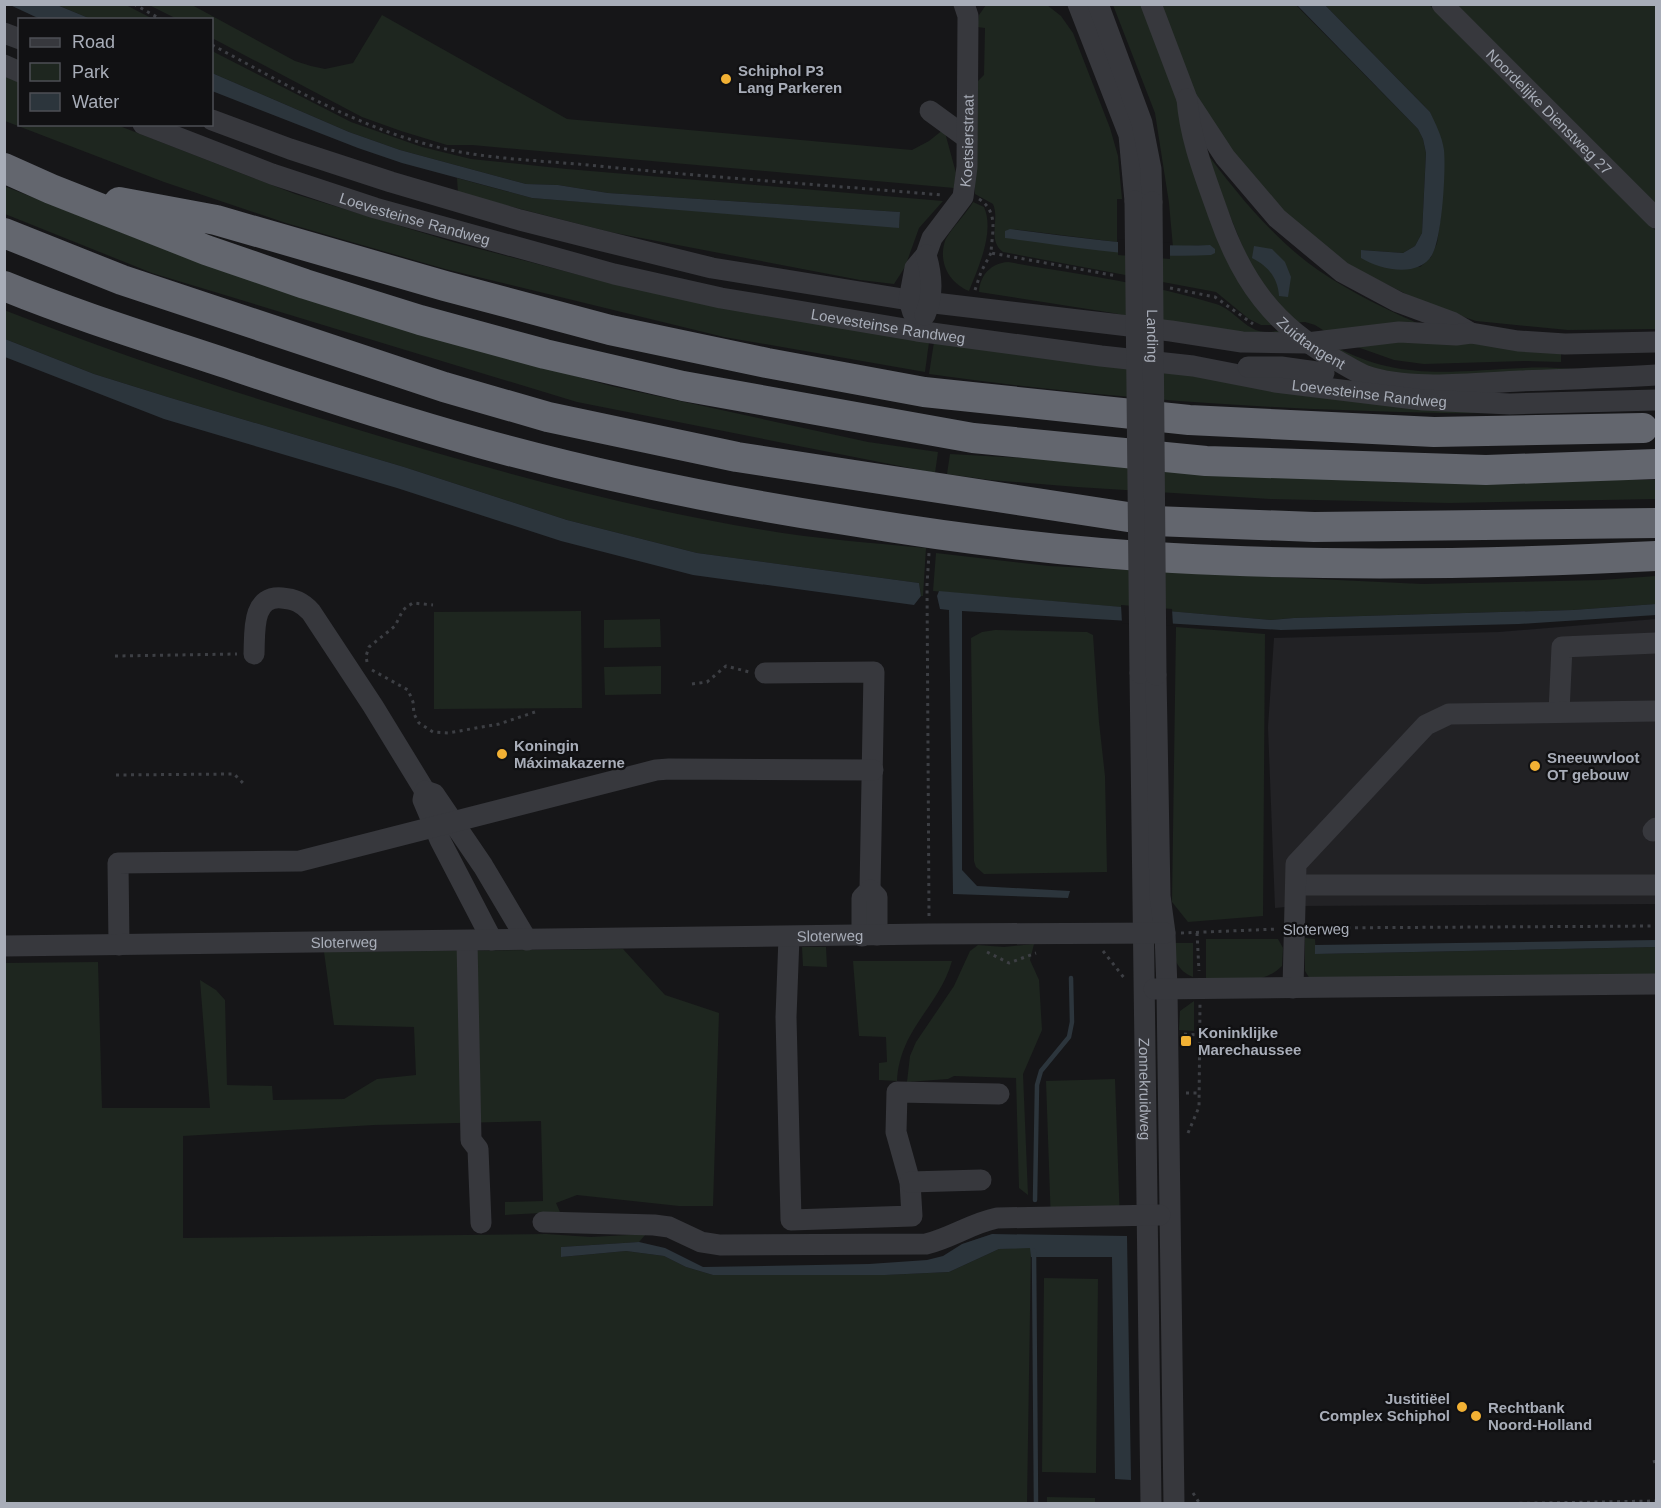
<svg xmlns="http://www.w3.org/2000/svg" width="1661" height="1508" font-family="Arial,sans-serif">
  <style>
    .built { fill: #222225 }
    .green { fill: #1e261f }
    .water { fill: #2c353c }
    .pier { fill: #161618 }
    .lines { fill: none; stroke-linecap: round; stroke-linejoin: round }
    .stream { stroke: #2c353c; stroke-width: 4.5 }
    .path { stroke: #3d3f44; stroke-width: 3; stroke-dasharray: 3 4.5; stroke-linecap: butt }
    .minor { stroke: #37383d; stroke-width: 21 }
    .highway { stroke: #63666e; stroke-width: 30 }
    .minor-bridge { stroke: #37383d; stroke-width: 21 }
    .poi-dot { fill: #f2b134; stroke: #111113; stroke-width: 2 }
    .labels { text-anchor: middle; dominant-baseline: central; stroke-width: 4.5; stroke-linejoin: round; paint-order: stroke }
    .poi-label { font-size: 15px; font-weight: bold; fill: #a8adb8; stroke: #111113; text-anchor: start }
    .street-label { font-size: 15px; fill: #a8adb8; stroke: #111113 }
  </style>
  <rect width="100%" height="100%" fill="#161618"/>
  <path class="built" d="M1656,619v285l-360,2 -21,2 -7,-181 6,-89 225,-6z"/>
  <path class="green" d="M57,5h69l27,14h-62z
    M149,5h43l103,56 16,5 14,3 28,-6 29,-48 185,104 345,31 17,-9 15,-12 12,44 -2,15 -482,-43h-25l-46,-14 -39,-14 -150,-79v-18l-35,-1z
    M986,5h61l14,11 12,17 37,95 8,28 4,43h-5v43l-106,-13 97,22 102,-6 -37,2 -4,-44 -14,-90 -42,-108h28l38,96 32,104 68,120h-18l-12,-6 -33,-27 -213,-40c-16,-12 -3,-32 -10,-48l-18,-10v-110l9,-9 1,-47 -8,-1 2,-12z
    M1160,5h136l122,124 5,10 3,14 -4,80 -7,13 -12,7 -42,-3 59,17 11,-10 6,-14 4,-28 3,-63 -14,-40 -105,-107h104l227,226v98l-88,1 -92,-9 -48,-16 -96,-48 -84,-78 -57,-93z
    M1450,5h206v204z
    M212,51l139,71 71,25 49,12 96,10 376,32 -24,27 -14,39 -11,17 -34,-4 -250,-48 -152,-39 -1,-15 75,20 367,29 1,-15 -292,-19 -50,-8 -32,-1 -126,-34 -51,-18 -137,-59z
    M4,76l15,6 1,42 97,1 178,69 158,48 134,35 143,31 199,34 -4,30 -201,-35 -279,-68 -159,-46 -122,-41 -159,-61z
    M1202,147c34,45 70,91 116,123 35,24 72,41 110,58l-94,9 -19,-12 -10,-3 -16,1 -28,-31z
    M4,186l147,58 186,65 274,77 257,56 70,10 -3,21 -358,-71 -425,-129 -147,-59z
    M973,202l11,5c11,25 -6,61 -15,84 -20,-8 -31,-29 -24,-50 4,-10 22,-28 28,-39z
    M1008,262c69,12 141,21 208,42 17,5 26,22 43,27 14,4 21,-5 34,5l-80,-3 -100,-20 -134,-21c1,-17 12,-29 29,-30z
    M4,310c117,46 235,84 355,120 133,40 268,78 405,100 53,9 108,13 162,18l-3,48h-2l-2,-13 -222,-30 -130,-33 -163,-53 -233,-69 -77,-24 -89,-35z
    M1409,336l152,18v8l-36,-1 -101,3 -30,-4 -48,-17z
    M934,342l636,69c-43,1 -85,3 -128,2 -171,-3 -344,-15 -513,-39z
    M1331,344c67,38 120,27 193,24 17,-1 34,0 50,1l-149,11 -57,-11z
    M950,454l129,7 177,15 159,7 134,-3h107v19l-207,4 -179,-4 -193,-12 -87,-7 -43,-6z
    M936,553l113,13 373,18 180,-4 54,-4v28l-83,6 -279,8 -23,2 -338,-29z
    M581,611l1,97 -148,1v-97z
    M660,619l1,28 -57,1v-28z
    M1176,627l89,7 -2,282 -75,6 -16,-20z
    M995,630l92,2 6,3 6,87 6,54 2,96 -123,2 -8,-7 -2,-6 -3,-223 11,-6z
    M661,666v28l-56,1 -1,-28z
    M1305,938l10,1 1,15 340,-7v29l-346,3 -5,-8z
    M1206,939h72l5,9 -1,18c-20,20 -49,14 -76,15z
    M1172,943h21v34c-15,-6 -20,-18 -21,-34z
    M1034,944l-4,16 9,20 3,50 -19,44 5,121 -9,-7 -3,-110 -62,-2 -6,3 -41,3 3,-26 6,-14 38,-56 16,-35 8,-6 26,2z
    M802,947h24l1,20 -24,-1z
    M623,949l42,46 54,18 -6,193h-34l-102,-11 -21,8 4,9 -55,3v-13l38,-1 -2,-80 -167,4 -191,11v102l363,-4 45,3 55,-3 -7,8 -78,5v10l65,-6 38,5 22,11 27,8h172l64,-3 50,-23 32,-2 -4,256h-1022l-1,-540 94,-1 4,146h108l-10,-128 16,10 9,10 2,85 45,1 1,14 71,-1 33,-20 39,-4 -2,-48 -80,-2 -10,-73z
    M853,961h99c-13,46 -52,67 -55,120l-18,-1v-17l8,-1 -1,-25 -27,-1z
    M1194,1001v30l-15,-1 1,-19z
    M1115,1079l5,143 -69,2 -5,-143z
    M1044,1278l54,1 -2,194 -54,-1z
    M1047,1497l48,1v5h-48z"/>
  <path class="water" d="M10,5h47l34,14h-51z
    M1297,5h28l105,107c6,13 12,24 14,38 2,21 -2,88 -12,105 -13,23 -52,15 -71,3v-8l42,3 12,-7 7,-13 4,-80 -3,-14 -5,-10z
    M212,73l137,59 51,18 126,34 32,1 50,8 292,19 -1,16 -367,-30 -130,-35 -44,-15 -146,-57z
    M1010,229c67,8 133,19 200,16l5,4v4l-4,2c-69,4 -137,-8 -206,-17v-7z
    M1254,246l18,3 13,13 6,15 -3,20 -9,-1c-1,-18 -11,-30 -27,-38z
    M5,339l89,35 77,24 233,69 163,53 130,33 222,30 2,13 -7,9 -221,-30 -132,-34 -164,-53 -233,-69 -159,-62z
    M939,591l332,29 23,-2 279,-8 83,-6v11l-137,9 -238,6 -319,-19v259l15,16 93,5 -2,7 -115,-4 -4,-284 -9,-1 -3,-13z
    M1656,940v7l-341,7v-9z
    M992,1234l135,2 4,244 -16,-1 -3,-222h-81l-1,-9 -31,1 -50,23 -64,3h-172l-27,-8 -22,-11 -38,-5 -65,6v-10l78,-5 26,6 38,19 166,-3 58,-4 16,-4 19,-12z"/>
  <path class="pier" d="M1118,239l52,4v16l-52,-4z
    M1121,605l51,4 1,17 -51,-3z"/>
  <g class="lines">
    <path class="stream" d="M1035,1200l2,-115 4,-14 28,-34 3,-15 -1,-44
      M1034,1251l2,253"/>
    <path class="path" d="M134,4l28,16
      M212,45c70,37 137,78 214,99 52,15 109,16 162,21 118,12 236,20 354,30
      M979,199c20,13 13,33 12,54l126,23
      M1170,288l45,9 38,27
      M975,290l6,-18 10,-19
      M115,656l122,-2
      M367,662l-1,-6 3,-9 26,-21 8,-16 5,-4 5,-3 20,2
      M372,670l36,20 5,12 1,12 5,9 14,9 15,1 51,-9 36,-12
      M692,684l15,-2 19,-16 23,6
      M116,775l118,-1 10,10
      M929,916l-2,-331 2,-32
      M1310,928l346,-2
      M1181,933l96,-4
      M1197,933l2,38
      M1103,951l22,28
      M987,952l22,11 27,-10
      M1184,1034l16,1
      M1186,1093h14
      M1188,1133l11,-26 1,-103
      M1653,1462l3,-1
      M1193,1493l7,11
      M1482,1504l174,-3"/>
    <g class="minor">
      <path d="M1078,4l51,131 6,66"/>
      <path d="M1098,4l44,119 9,46 1,33"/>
      <path d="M1151,4l36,95 38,58 52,61 65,54 56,30 54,20 19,11"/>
      <path id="s1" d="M1442,4l214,214"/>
      <path d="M4,33l16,6"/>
      <path d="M4,65l16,7"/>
      <path id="s2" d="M1187,99c3,40 18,77 31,114 23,67 56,114 120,148 9,5 18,11 28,15 42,15 109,7 154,5 45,-2 91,-3 136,-6"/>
      <path d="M930,111l37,27"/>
      <path d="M212,120l78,29 101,33 129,38 79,20 113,28 197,32 262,31 71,11 65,1 92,-11 57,3 15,-2 47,8 47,3 91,-2"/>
      <path id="s3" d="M143,124l129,50 103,34 239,66 107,24 196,33 184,25 92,10 82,16 148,18 87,4 146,-4"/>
      <path id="s4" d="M913,313l-4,-13 6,-32 11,-13 6,-17 31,-41 4,-30 1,-151 -4,-12"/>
      <path d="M925,315c9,-20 7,-40 1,-60"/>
      <path d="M1248,367h33l43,6"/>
      <path d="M254,654c1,-21 -3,-59 28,-56 12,1 20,4 29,14l62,94 52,85"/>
      <path d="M765,673l109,-1 -4,218 -8,8v38"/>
      <path id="s5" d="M1140,673l11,831"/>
      <path d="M1156,675l4,221 5,37 2,56 7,515"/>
      <path d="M1559,712l3,-65 94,-4"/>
      <path d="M1653,831l3,-3"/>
      <path d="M1297,885h359"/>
      <path d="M870,890l7,7v38"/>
      <path d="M789,937l-3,80 5,203 121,-4 -2,-34 -14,-50 1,-40 102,2"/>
      <path d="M492,940l-52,-100 -17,-40 2,-9 9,3 49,72 44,74"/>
      <path d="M467,941l4,199 7,9 3,74"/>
      <path d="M119,945l-1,-82 182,-2 356,-91 13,-1 204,1"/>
      <path id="s6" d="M4,946l925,-12 236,-1"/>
      <path d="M1293,988l3,-124 130,-139 23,-11 207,-3"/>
      <path d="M1154,989l502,-5"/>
      <path d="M910,1182l71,-2"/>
      <path d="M543,1222l111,3 15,2 32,15 19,3 206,-1c25,-6 46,-21 71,-26l163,-3"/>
    </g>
    <path class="highway" d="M4,168l47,21 155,61 99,34 115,36 125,34 138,32 290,52 233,23 280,9 170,-6
      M119,202l97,18 229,66 165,44 157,33 157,29 265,28 245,12 209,-4
      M4,233l118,47 322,107 104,30 189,40 417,64 160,6 342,-4
      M4,286c76,31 155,55 233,81 80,27 161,53 243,76 119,33 242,58 365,77 108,18 218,32 328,38 161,9 323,6 483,-2"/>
    <g class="minor-bridge">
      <path d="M1135,201l5,472"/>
      <path id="s7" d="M1152,202l4,473"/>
    </g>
  </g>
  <g class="poi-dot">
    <circle cx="726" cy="79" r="6"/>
    <circle cx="502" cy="754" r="6"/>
    <circle cx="1535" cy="766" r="6"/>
    <rect x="1180" y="1035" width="12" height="12" rx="3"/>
    <circle cx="1462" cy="1407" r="6"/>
    <circle cx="1476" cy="1416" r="6"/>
  </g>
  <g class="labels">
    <g class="poi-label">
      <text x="738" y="70">Schiphol P3<tspan x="738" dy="17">Lang Parkeren</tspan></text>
      <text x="514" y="745">Koningin<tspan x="514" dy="17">Máximakazerne</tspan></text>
      <text x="1547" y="757">Sneeuwvloot<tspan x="1547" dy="17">OT gebouw</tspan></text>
      <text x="1198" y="1032">Koninklijke<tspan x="1198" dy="17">Marechaussee</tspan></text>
      <text x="1450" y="1398" text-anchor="end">Justitiëel<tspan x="1450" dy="17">Complex Schiphol</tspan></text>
      <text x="1488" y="1407">Rechtbank<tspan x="1488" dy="17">Noord-Holland</tspan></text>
    </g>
    <g class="street-label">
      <text stroke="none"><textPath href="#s1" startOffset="152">Noordelijke Dienstweg 27</textPath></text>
      <text stroke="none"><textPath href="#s4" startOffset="189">Koetsierstraat</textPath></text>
      <text stroke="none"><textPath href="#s3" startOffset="288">Loevesteinse Randweg</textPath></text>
      <text stroke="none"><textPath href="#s3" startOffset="774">Loevesteinse Randweg</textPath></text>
      <text stroke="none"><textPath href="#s7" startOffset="134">Landing</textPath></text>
      <text stroke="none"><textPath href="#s2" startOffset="282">Zuidtangent</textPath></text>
      <text stroke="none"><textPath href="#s3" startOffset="1260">Loevesteinse Randweg</textPath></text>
      <text transform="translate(1316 929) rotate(-1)">Sloterweg</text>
      <text stroke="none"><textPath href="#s6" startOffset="826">Sloterweg</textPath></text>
      <text stroke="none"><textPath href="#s6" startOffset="340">Sloterweg</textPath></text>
      <text stroke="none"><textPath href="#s5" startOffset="416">Zonnekruidweg</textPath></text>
    </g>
  </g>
  <rect width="1661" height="1508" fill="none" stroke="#a8adb8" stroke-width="12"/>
  <rect x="18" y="18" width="195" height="108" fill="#111113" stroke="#4d4f55" stroke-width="1.5"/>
  <rect x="30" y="38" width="30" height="9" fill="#37383d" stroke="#4d4f55" stroke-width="1.5"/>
  <text x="72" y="48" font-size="18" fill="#a8adb8">Road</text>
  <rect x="30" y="63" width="30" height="18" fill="#1e261f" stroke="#4d4f55" stroke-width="1.5"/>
  <text x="72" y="78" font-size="18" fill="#a8adb8">Park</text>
  <rect x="30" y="93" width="30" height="18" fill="#2c353c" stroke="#4d4f55" stroke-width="1.5"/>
  <text x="72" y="108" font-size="18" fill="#a8adb8">Water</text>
</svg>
